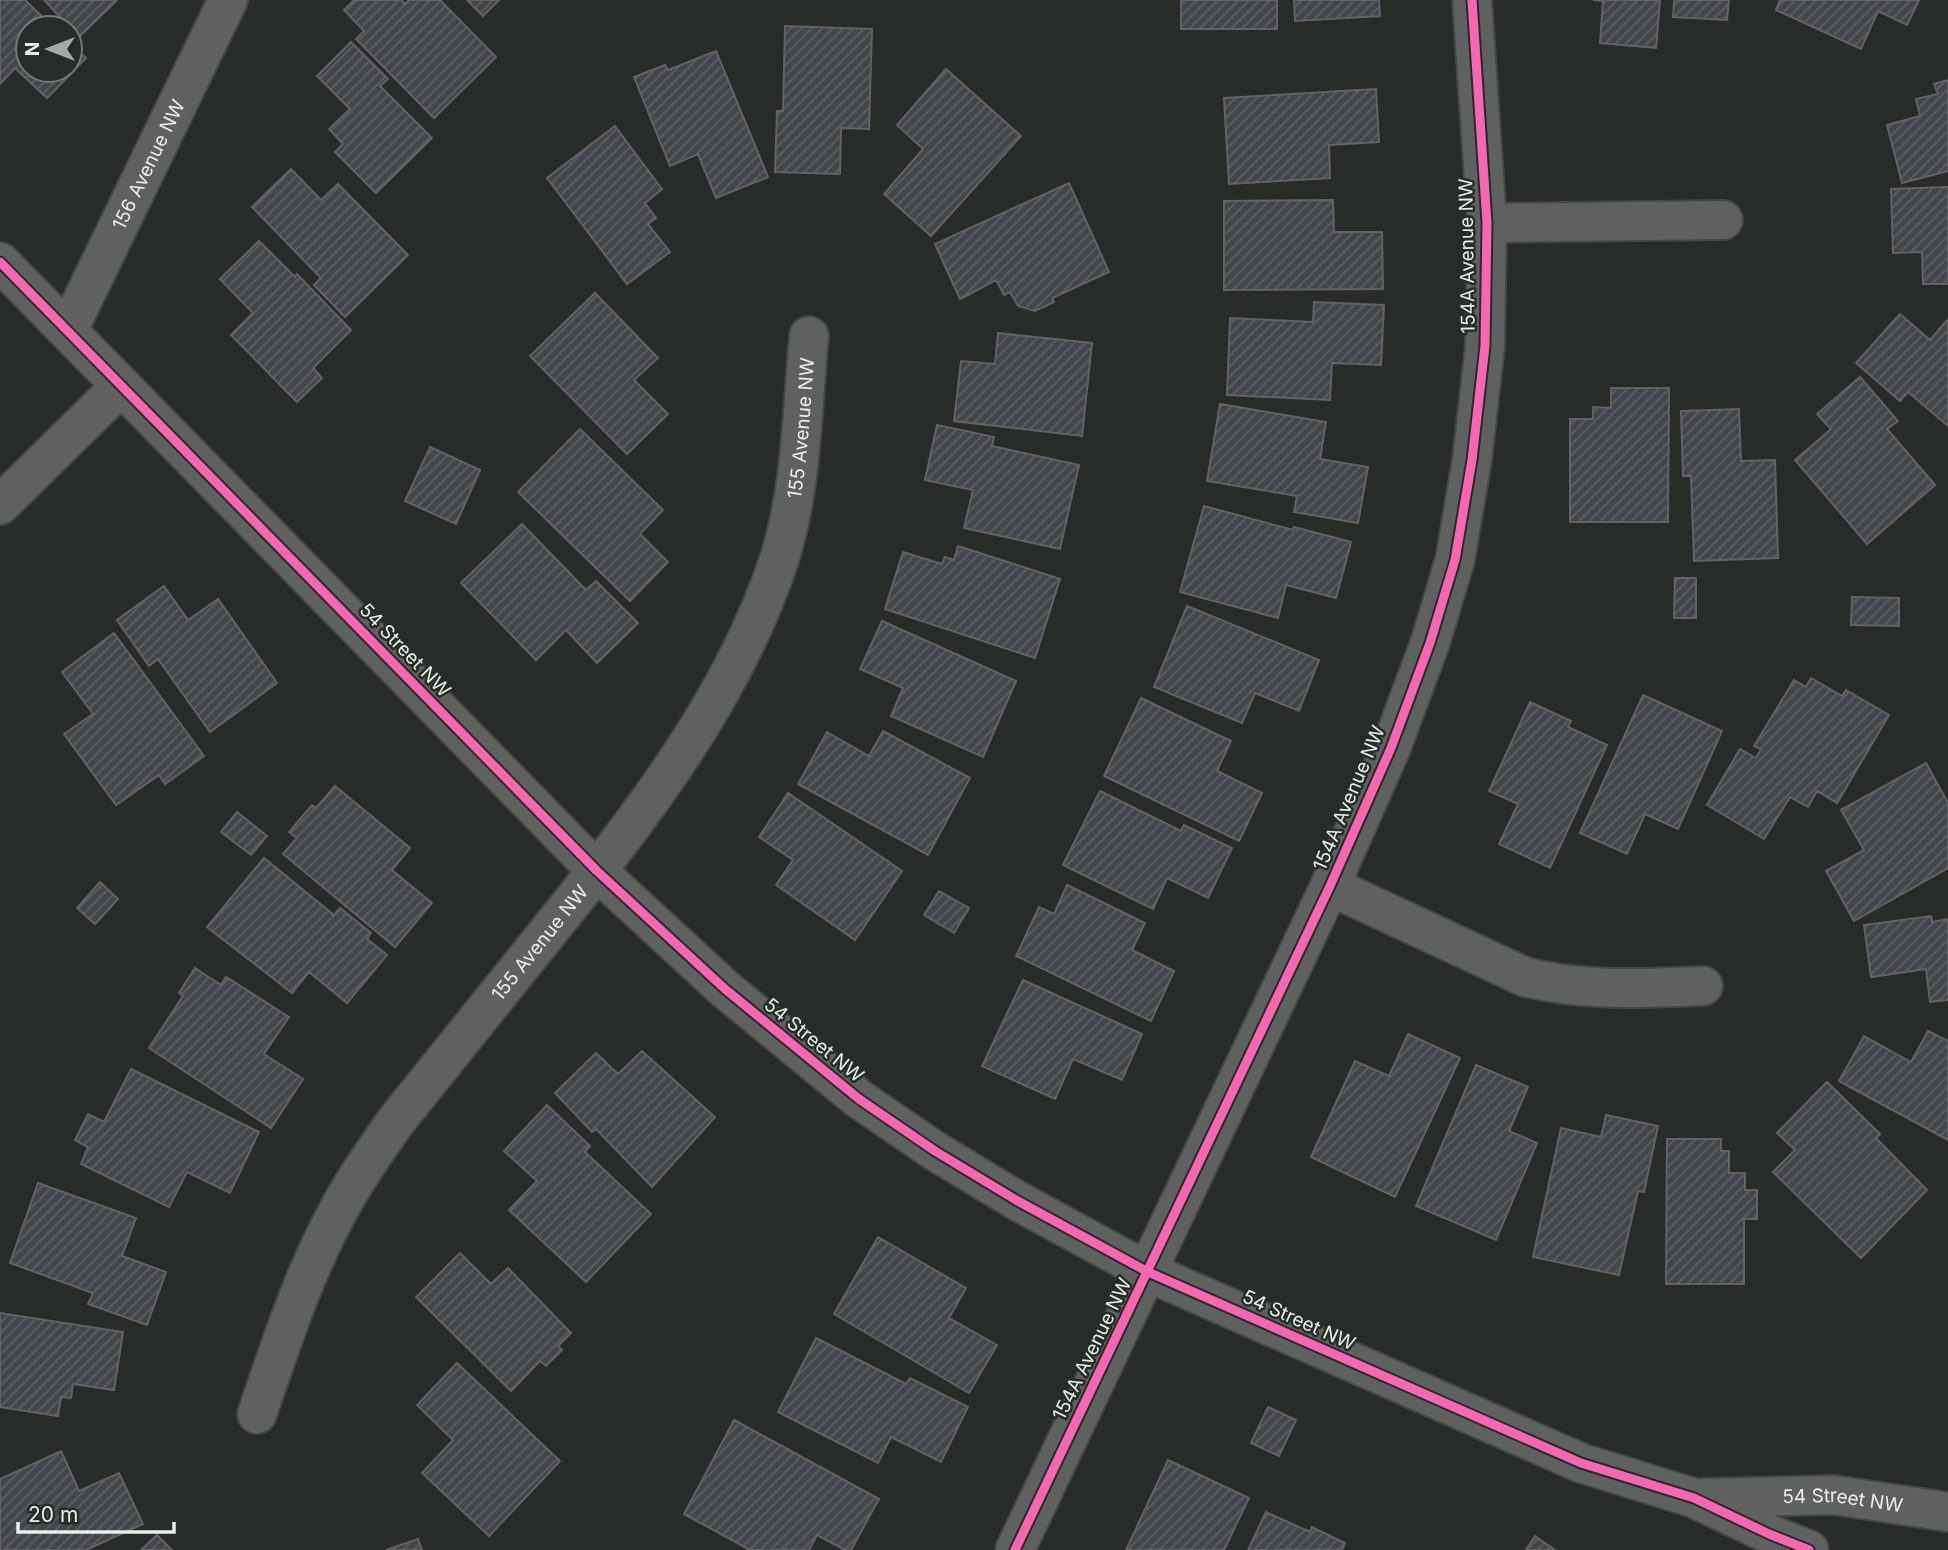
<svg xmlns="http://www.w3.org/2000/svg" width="1948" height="1550" font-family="Inter,sans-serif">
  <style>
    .building { fill: url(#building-hatch); stroke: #616363; stroke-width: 2 }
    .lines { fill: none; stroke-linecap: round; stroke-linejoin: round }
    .street-casing { stroke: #434845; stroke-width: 42 }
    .secondary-casing { stroke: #434845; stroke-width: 42 }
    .street { stroke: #5e615f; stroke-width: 38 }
    .secondary { stroke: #5e615f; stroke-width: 38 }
    .cycleway-casing { stroke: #262d28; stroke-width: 13 }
    .cycleway { stroke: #f766af; stroke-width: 9 }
    .labels { text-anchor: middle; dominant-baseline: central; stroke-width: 5; stroke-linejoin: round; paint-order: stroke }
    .street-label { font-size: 19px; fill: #e9eeea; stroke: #262d28 }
  </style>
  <defs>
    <pattern id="building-hatch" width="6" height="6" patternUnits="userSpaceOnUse" patternTransform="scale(1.75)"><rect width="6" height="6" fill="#424549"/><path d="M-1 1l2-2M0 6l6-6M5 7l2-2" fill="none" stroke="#5d6063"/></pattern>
  </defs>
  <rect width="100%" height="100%" fill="#272c29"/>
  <path class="building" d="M0,0h25l29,28h-26v42h42v-27l16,15 -39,40 -32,-30 -15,16z
    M44,0h73l-38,37z
    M354,0h47l4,4 4,-4h31l56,57 -62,61 -78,-79 8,-8 -20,-21z
    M467,0h32l-16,16z
    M1181,0h96v29h-96z
    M1294,0h85l1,16 -85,5z
    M1593,0h67l-4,48 -56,-5 3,-42z
    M1674,0h55l-2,20 -54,-3z
    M1780,0h139l-12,25 -29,-14 -17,38 -85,-39z
    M785,26l87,3 -3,100 -28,-1 -1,46 -65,-2 2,-61h6z
    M351,42l37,37 -8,7 52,52 -56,55 -41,-41 8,-8 -14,-15 21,-20 -33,-33z
    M716,51l52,126 -52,21 -18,-44 -28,12 -36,-89 31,-12 3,5z
    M946,69l75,67 -90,100 -47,-42 39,-45 -26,-24z
    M1948,80v91l-46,12 -15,-58 33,-9 -4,-17 22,-5 -4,-10z
    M1376,89l3,53 -50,3 1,33 -101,6 -5,-86z
    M615,126l47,63 -17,14 11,15 -8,6 22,28 -43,32 -80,-106z
    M291,169l30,31 17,-16 70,71 -63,62 -31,-32 7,-7 -69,-71z
    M1069,183l40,89 -57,26 2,4 -19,9 -17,-5 -8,-14 -6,3 -8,-15 -36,19 -25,-55z
    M1948,187v97h-25l-1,-32 -29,1 -2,-64z
    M1333,200l1,32h48l1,57 -159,1v-89z
    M259,241l36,36 2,-3 54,56 -38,38 9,10 -25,24 -66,-67 22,-22 -33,-34z
    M595,293l63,65 -24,22 34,34 -41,40 -97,-98z
    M1314,302l70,3 -3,60 -49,-2 -2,37 -103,-5 3,-77 83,4z
    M1900,314l30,26 18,-21v107l-40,-34 -8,9 -44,-38z
    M998,333l94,10 -10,93 -128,-15 7,-60 34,3z
    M1860,377l38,44 -11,8 48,56 -68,59 -72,-84 36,-31 -14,-15z
    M1611,388h58l-1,134h-98v-103h23v-12l18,1z
    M1220,404l106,18 -6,37 48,8 -10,56 -64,-11 3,-16 -90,-15z
    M1739,409l2,52 34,-1 3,98 -84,3 -3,-85h-8l-2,-65z
    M937,425l57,12 -2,9 87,19 -19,84 -96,-21 9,-38 -48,-10z
    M580,429l83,81 -23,24 28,28 -38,39 -112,-109z
    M430,447l50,23 -24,54 -51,-23z
    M1204,506l89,24 1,-3 57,15 -15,56 -50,-13 -8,33 -98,-26z
    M522,524l64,66 10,-9 42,42 -41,40 -31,-33 -30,30 -75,-77z
    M958,546l102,33 -25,79 -150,-49 18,-57 39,12 3,-7 9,3z
    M1675,578h21v40h-22z
    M164,586l24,34 30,-21 59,84 -67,49 -52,-73 -9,7 -32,-46z
    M1852,597l47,1v28l-48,-1z
    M1187,606l132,54 -20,51 -44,-18 -13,30 -88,-36z
    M882,621l134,60 -33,76 -92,-41 12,-28 -43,-19z
    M114,633l90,123 -39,28 -6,-9 -43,30 -52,-71 29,-20 -31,-42z
    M1811,678l31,18 4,-6 43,25 -52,88 -20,-12 -9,16 -18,-10 -26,42 -57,-34 33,-56 16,9 5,-9 -7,-3 40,-66 12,7z
    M1643,695l79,36 -44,98 -33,-15 -18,40 -47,-21z
    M1141,698l90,43 -14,30 45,22 -23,48 -135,-65z
    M1530,702l41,19 -3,6 39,18 -57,123 -51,-24 19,-40 -29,-13z
    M883,731l87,47 -42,77 -130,-71 29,-52 42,24z
    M1926,763l22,40v65l-94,53 -28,-50 38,-21 -23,-40z
    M335,786l75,62 -18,22 40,33 -37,44 -112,-93 14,-16 -8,-6 23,-27 4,3z
    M1100,791l81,40 3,-6 48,23 -24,50 -41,-20 -14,31 -90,-44z
    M788,793l114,78 -47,69 -79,-55 17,-25 -34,-23z
    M237,812l30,24 -16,19 -30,-23z
    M264,858l70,57 6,-7 31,25 -4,6 20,16 -40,48 -38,-31 -17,21 -85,-66z
    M100,882l18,17 -23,25 -18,-16z
    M1067,885l78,38 -13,27 42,21 -23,50 -135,-65 23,-49 15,7z
    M939,891l30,17 -15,25 -30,-18z
    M1931,916l1,6 16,-3v81l-18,2 -4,-33 -55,8 -7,-52z
    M195,968l26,17 5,-8 63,40 -25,37 39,25 -32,49 -122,-80 34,-52 -4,-3z
    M1023,980l119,54 -20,46 -49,-21 -18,40 -73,-33z
    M1928,1031l20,10v99l-109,-59 25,-45 47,26z
    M1408,1034l52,24 -65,139 -84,-40 44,-96 34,15z
    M642,1051l73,66 -63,70 -56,-58 -4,3 -37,-39 41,-40 22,21z
    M1476,1065l52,22 -19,44 28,12 -41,97 -80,-34z
    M131,1069l128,63 -29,61 -43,-21 -18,35 -88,-43 7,-17 -13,-7 13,-26 16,8z
    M1827,1082l53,52 -4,4 51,52 -66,68 -88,-86 22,-22 -18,-17z
    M547,1105l43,41 -5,6 66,62 -65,68 -77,-72 28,-29 -33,-30z
    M1606,1115l52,11 -14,66 -6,-1 -19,84 -86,-18 28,-129 40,9z
    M1667,1139h54v12h8v22h16v17h12v29h-13v65h-78z
    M38,1183l98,35 -14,38 44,16 -19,53 -59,-21 5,-11 -83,-30z
    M878,1237l88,51 -17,30 48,27 -28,48 -135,-79z
    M460,1253l31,31 17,-16 63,65 -13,13 4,4 -16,16 -6,-5 -29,30 -95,-94z
    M0,1313l123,19 -9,58 -41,-6 -2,14 -10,-1 -3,19 -58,-9z
    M816,1338l90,46 4,-6 58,29 -27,55 -50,-25 -13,26 -100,-51z
    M457,1363l103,98 -71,75 -67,-63 31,-33 -36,-35z
    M1268,1407l28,13 -17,36 -28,-13z
    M734,1420l145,79 -28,51h-6l-28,-15 -8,15h-59l-66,-36z
    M61,1451l18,40 40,-18 24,51 -57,26h-86v-71z
    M1168,1460l81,38 -25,52h-98z
    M1266,1512l44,20 2,-5 33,16 -3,7h-94z
    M157,1535l15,15h-31z
    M1535,1536l20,14h-29z
    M418,1539l4,11h-36z"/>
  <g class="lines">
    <defs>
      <g id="street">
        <path d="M1487,223l236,-3"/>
        <path id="s1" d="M68,330l160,-330"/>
        <path d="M0,505l121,-119"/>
        <path d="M1330,886l195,91c61,15 117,11 178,9"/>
        <path id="s2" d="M257,1414c23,-67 45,-136 79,-199 17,-33 39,-64 60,-94 52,-65 104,-129 156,-194 90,-112 181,-228 227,-367 23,-71 23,-150 30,-224"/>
        <path d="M1015,1550l315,-664 61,-138 39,-105 25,-83 17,-100 13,-114 2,-123 -15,-223"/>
      </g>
      <g id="secondary">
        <path d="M0,262l597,609 128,118 134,110 76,52 81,49 132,72 433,191 113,35 75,36 40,16"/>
        <path id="s3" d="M1703,1498l131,-3 114,17"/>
      </g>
    </defs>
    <use href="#street" class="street-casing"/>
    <use href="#secondary" class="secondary-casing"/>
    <use href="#street" class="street"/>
    <use href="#secondary" class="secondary"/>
    <defs>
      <path id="cycleway" d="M0,262l597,609 128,118 134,110 76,52 81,49 132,72 433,191 113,35 75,36 40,16
        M1015,1550l315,-664 61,-138 39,-105 25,-83 17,-100 13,-114 2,-123 -15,-223"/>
    </defs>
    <use href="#cycleway" class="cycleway-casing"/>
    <use href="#cycleway" class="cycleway"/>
  </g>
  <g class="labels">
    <g class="street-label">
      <text stroke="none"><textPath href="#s1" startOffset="184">156 Avenue NW</textPath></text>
      <text transform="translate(1467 256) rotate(-91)">154A Avenue NW</text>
      <text stroke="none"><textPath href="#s2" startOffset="1143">155 Avenue NW</textPath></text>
      <text transform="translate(405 650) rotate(46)">54 Street NW</text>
      <text transform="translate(1349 798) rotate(-67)">154A Avenue NW</text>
      <text stroke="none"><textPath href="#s2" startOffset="555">155 Avenue NW</textPath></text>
      <text transform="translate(814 1040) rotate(39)">54 Street NW</text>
      <text transform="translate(1299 1320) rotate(24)">54 Street NW</text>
      <text transform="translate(1092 1349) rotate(-64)">154A Avenue NW</text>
      <text stroke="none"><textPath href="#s3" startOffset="140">54 Street NW</textPath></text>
    </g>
  </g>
  <g transform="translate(49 49) rotate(270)"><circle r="33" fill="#262d28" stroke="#747a76" stroke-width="2"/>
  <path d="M0-5L12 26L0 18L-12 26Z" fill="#a5aaa6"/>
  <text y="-10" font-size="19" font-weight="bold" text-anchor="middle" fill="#e9eeea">N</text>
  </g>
  <path d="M18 1522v10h156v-10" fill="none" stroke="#e9eeea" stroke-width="3.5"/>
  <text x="28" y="1522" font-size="21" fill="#e9eeea" stroke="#262d28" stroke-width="5" paint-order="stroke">20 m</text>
</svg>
